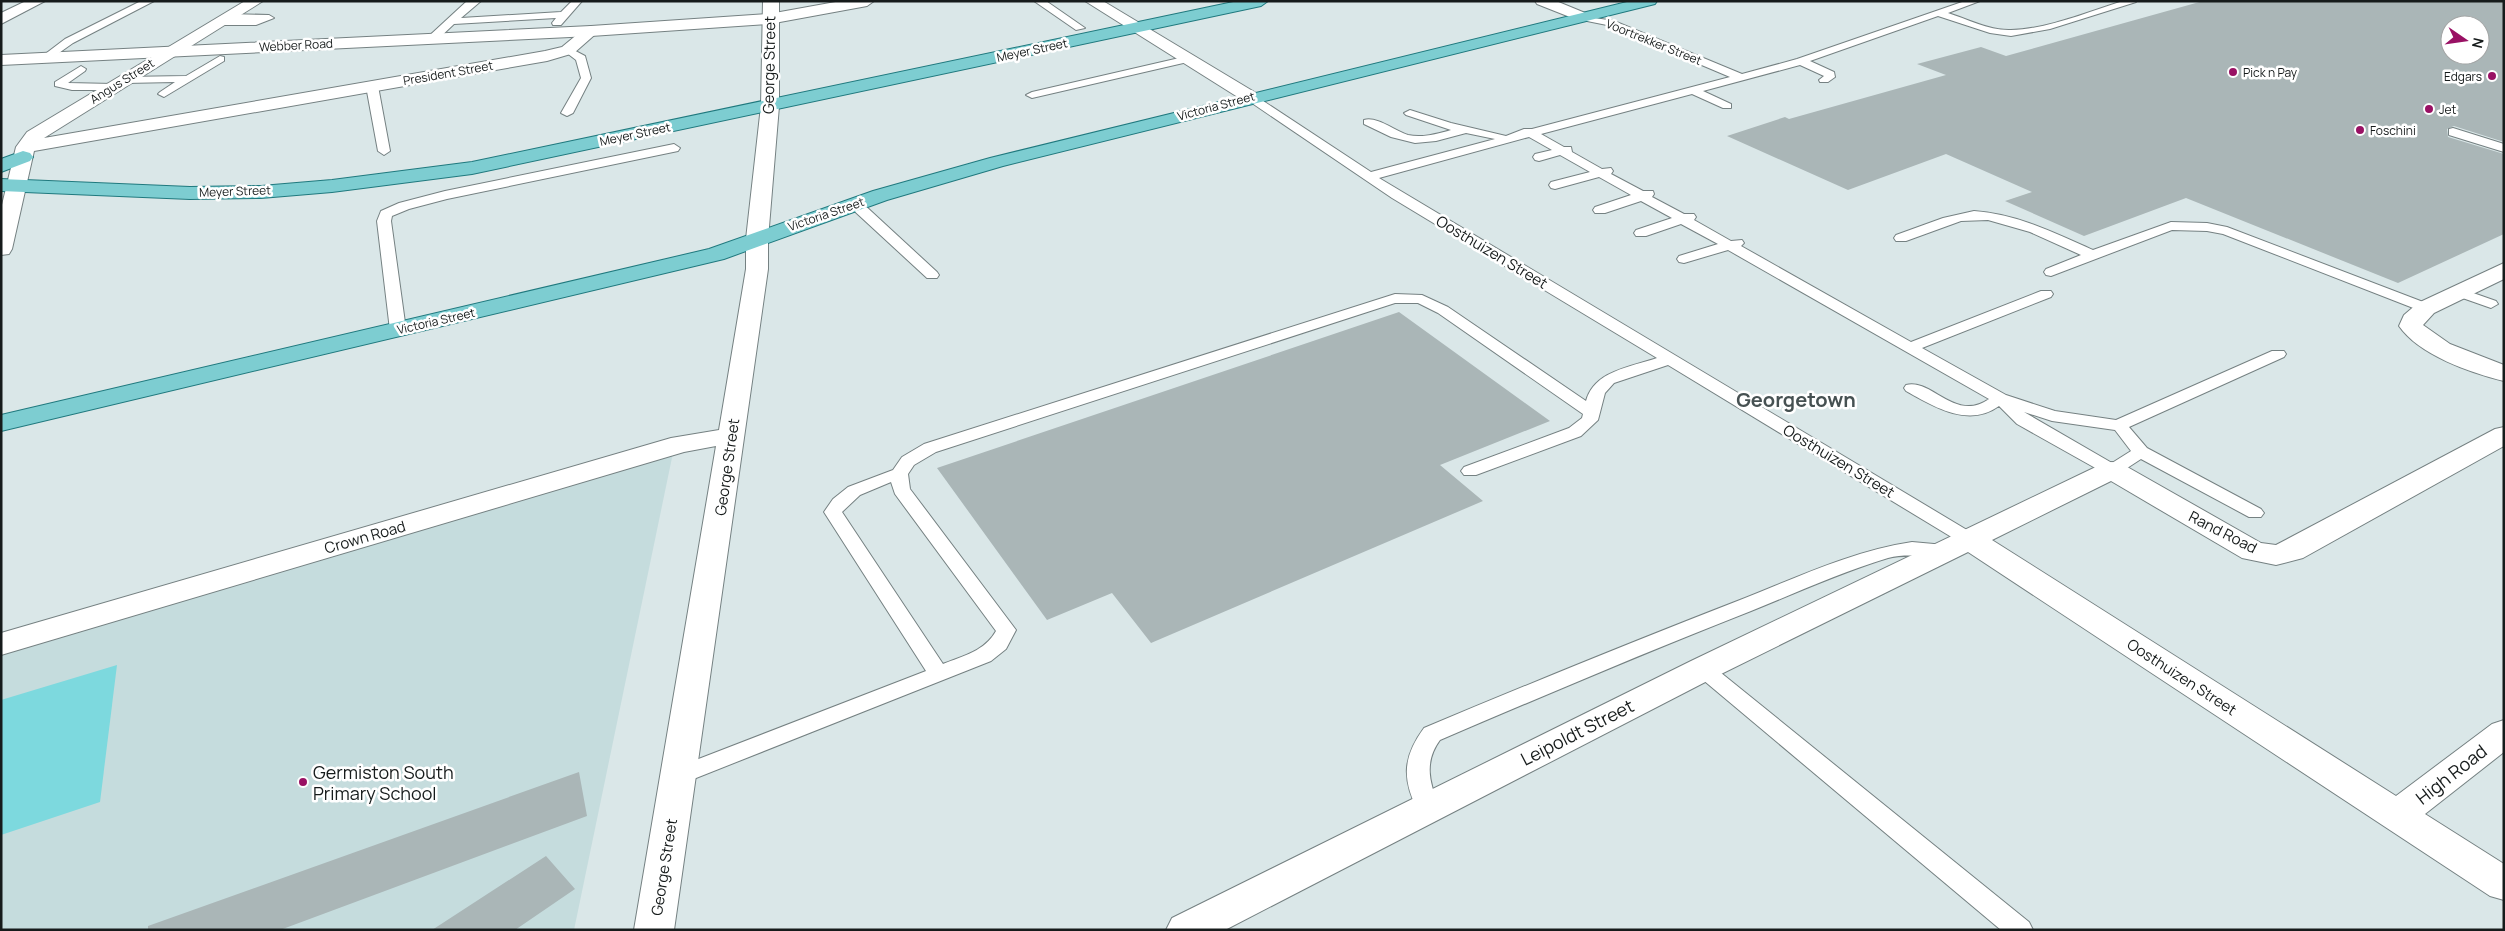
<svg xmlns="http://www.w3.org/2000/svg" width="2505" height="931" font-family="Manrope,sans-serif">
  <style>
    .built { fill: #c5dcdd }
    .green { fill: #7dd9de }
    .building { fill: #aab6b7; fill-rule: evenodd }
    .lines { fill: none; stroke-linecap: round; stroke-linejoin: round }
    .service-casing { stroke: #758182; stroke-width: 2 }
    .minor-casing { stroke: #758182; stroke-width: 2 }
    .tertiary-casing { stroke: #758182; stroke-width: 2 }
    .primary-casing { stroke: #20797e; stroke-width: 2 }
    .service { fill: #fff; fill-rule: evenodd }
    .minor { fill: #fff; fill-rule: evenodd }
    .tertiary { fill: #fff; fill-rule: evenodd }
    .primary { fill: #7dcdd1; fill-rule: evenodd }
    .poi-dot { fill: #991164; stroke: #fff; stroke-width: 2 }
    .labels { text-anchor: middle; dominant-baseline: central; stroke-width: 5; stroke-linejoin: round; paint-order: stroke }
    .far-street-label { font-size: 12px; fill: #161b1b; stroke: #fff }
    .far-poi-label { font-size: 12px; fill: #161b1b; stroke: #fff; text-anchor: start }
    .street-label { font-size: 15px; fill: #161b1b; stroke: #fff }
    .near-street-label { font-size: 18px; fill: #161b1b; stroke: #fff }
    .near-poi-label { font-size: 18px; fill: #161b1b; stroke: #fff; text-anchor: start }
    .district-label { font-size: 20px; font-weight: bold; fill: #465152; stroke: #fff }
  </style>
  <rect width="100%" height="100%" fill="#dae7e8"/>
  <path class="built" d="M674,448l-100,482h-573v-295z"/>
  <path class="green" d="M117,665l-17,137 -99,33v-135z"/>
  <path class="building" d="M2203,1h301v141l-50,-16 -7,3 1,8 56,17v80l-106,49 -212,-85 -102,38 -79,-35 27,-9 -86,-38 -98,36 -121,-54 58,-19 4,2 157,-44 -29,-11 64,-17 25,9zM2450,25h30v30h-30z
    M1399,312l151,109 -110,44 43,36 -332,142 -39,-50 -65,27 -110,-152z
    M579,772l8,44 -307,114h-132v-4z
    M546,856l29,33 -60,41h-83z"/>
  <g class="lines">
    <defs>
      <path id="service" d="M141,1h13l-81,42 -24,17 -4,1 -5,-3 25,-19z
        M467,1h14l-20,17 100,-6 11,-11h10l-21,24h-8l-1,-2 4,-5 -102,6 -18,17h-8v-4z
        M1034,1h12l39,27 -9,2z
        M1965,1h15l-32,12c19,6 42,18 63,17 37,-1 77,-18 112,-29l13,1 -86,27 -39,7 -21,-3 -52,-17 -128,45 24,11 1,5 -7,5h-8l-1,-2 5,-4 -24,-11 -97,26 28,13v4h-8l-31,-14 -151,40 23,13h7l1,5 30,17 9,-1 2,3 -2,3 32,17h10l1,3 -2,3 32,17h10l2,3 -2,3 37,21 11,-1 2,3 -3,3 170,96 130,-51h10l2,3 -2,3 -129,51 84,47 49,16 61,9 156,-69h12l2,3 -2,3 -155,70 18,21 114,61 3,4 -3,4h-12l-108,-58 -23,15h-12l-89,-50 -18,-18c-30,22 -65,1 -93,-15l-2,-3 2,-3c26,-7 49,38 83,14l-261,-149 -44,13 -5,-1 -2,-3 2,-3 39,-12 -37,-20 -35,12h-10l-2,-3 2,-3 36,-12 -31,-17 -36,12h-10l-2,-3 2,-3 36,-12 -32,-18 -44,12 -4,-1 -2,-3 2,-3 39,-10 -30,-17 -21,6 -4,-1 -2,-3 2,-3 17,-4 -23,-13 -150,41 598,358 2,4 -2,4 -7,2 -7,-2 -295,-179 -54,18 -9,10 -7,27 -17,16 -105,39h-12l-3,-4 3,-4 105,-39 13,-10 1,-4 -145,-101 -20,-10h-23l-459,149 -22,13 -6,9 2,15 106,141 -10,19 -15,12 -305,121 -8,3 -8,-3 -3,-6 3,-6 256,-99 -102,-159 9,-13 15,-12 45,-17 9,-13 22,-13 471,-150 27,1 26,12 138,94c8,-30 44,-34 71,-43l-265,-160 -146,-99v-4h8l117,77 124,-33 -29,-6 -30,8 -21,2 -24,-6 -27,-13v-4c13,-4 31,11 44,15 14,3 29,-1 43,-5l-45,-15 -2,-2 6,-3 41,13 55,13 18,-7h8l198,-52 -123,-52 -25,-5v-4l32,5 128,53 55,-15zM2024,412l28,9 63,9 16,21 -19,12zM891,482l4,12 101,137c-11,20 -33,25 -53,33l-101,-152 18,-17z
        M229,14l40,1 5,3 -18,7h-41v-4l13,-1 -4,-3z
        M568,47l17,9 6,22 -18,35 -6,3 -6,-3 20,-35 -5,-18 -13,-10z
        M220,56l4,1v4l-60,36 -6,-3 2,-2 15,-10 -50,1 -5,-3 5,-3 61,-1z
        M1188,56l5,3 -1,2 -160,37 -6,-3 6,-3z
        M81,66l5,3 -1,2 -17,12 45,1 6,3 -6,3h-41l-17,-4v-4z
        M372,83l6,3 12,65 -6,4 -6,-4 -12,-65z
        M2453,128l51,16v8l-55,-17v-6z
        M674,144l6,4 -2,3 -231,48 -38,10 -17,7 -1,5 15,109 -8,5 -8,-5 -13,-109 4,-10 18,-8 46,-12z
        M855,200l5,1 77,71 2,3 -2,3h-10l-77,-71 -2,-3z
        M1974,211c43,3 81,22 119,39l78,-28 36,1 20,4 204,78 2,3 -7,4 -5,-1 -198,-77 -16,-3 -35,-1 -121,46 -5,-1 -2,-3 2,-3 35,-14 -51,-23 -42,-12 -27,1 -55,20h-10l-2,-3 2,-3 47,-17z
        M2459,288l37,13 2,3 -7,4 -37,-13 -2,-3z
        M1912,542l44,4 2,4 -2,4c-22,6 -45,-2 -68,4 -47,14 -92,35 -137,53 -105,41 -208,85 -311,129 -16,22 -11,42 -1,66l-4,7 -8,2 -8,-2c-17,-33 -17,-55 5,-85 105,-44 210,-87 316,-128 56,-22 112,-49 172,-58z
        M1703,661l7,3 319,258 4,8h-32l-305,-256 -3,-5 3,-5z"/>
      <path id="minor" d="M26,1h19l-44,23v-11z
        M245,1h18l-219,137 501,-87 17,-4 23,-19 6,-2 8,5 -25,22 -27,8 -513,90 -22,98 -3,5 -8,1v-46l15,-62 11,-15z
        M763,1h16v105l-11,133v30l-94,661h-40l82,-484 -32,6 -683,203v-22l670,-195 48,-8 27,-161v-30l15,-133z
        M1085,1h18l153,92 3,4 -3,4h-12z
        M1535,1h21l34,14 3,3 -3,3h-10l-43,-17z
        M2504,263v16l-70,34 -11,12 27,19 54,21v16c-33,-8 -85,-26 -105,-55l5,-11 14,-12z
        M2504,427v19l-201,112 -27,7 -34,-7 -131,-77 -119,59 404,256 96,-72 12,-4v32l-79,62 79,50v36l-14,-4 -522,-344 -253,125 -490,253h-59l6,-12 519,-257 411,-197 10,-2 10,2 139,79 15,2 219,-116z"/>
      <path id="tertiary" d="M841,1h33l-7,5 -98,18 -178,12 -590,29v-10l590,-29 178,-12z"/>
      <path id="primary" d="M1238,1h30l-7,5 -789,168 -140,18 -71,6 -71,1 -189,-8v-12l189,8 71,-1 71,-6 140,-18z
        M1631,1h26l-2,3 -652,162 -116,34 -163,59 -723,172v-16l708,-166 164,-58 117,-33z
        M23,151l7,2 3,4 -3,4 -29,11v-13z"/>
    </defs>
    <use href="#service" class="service-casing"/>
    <use href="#minor" class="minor-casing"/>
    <use href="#tertiary" class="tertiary-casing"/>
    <use href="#primary" class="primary-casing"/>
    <use href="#service" class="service"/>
    <use href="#minor" class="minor"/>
    <use href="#tertiary" class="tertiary"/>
    <use href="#primary" class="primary"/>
  </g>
  <g class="poi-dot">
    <circle cx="2233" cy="72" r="5"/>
    <circle cx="2492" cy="76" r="5"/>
    <circle cx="2429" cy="109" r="5"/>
    <circle cx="2360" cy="130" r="5"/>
    <circle cx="303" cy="782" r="5"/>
  </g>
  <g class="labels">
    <g class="far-street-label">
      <text transform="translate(1654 42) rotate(22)">Voortrekker Street</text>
      <text transform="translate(296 45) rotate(-3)">Webber Road</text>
      <text transform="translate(1032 50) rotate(-12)">Meyer Street</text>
      <text transform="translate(448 73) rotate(-10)">President Street</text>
      <text transform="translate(122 81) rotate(-32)">Angus Street</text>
      <text transform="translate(1216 106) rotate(-15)">Victoria Street</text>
      <text transform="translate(635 134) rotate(-12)">Meyer Street</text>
      <text transform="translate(235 191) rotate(-2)">Meyer Street</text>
      <text transform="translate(826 214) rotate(-19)">Victoria Street</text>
      <text transform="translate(436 321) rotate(-13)">Victoria Street</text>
    </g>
    <g class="far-poi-label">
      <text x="2243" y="72">Pick n Pay</text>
      <text x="2482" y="76" text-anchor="end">Edgars</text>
      <text x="2439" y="109">Jet</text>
      <text x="2370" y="130">Foschini</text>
    </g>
    <g class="street-label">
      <text transform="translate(769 65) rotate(-89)">George Street</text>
      <text transform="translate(1492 252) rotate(31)">Oosthuizen Street</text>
      <text transform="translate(1839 461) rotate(31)">Oosthuizen Street</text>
      <text transform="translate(727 467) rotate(-82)">George Street</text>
      <text transform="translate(2223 532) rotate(27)">Rand Road</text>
      <text transform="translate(365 537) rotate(-16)">Crown Road</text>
      <text transform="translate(2182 677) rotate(33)">Oosthuizen Street</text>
      <text transform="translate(664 867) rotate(-81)">George Street</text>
    </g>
    <g class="near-street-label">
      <text transform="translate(1577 732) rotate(-27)">Leipoldt Street</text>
      <text transform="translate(2451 774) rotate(-38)">High Road</text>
    </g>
    <g class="near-poi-label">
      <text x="313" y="772">Germiston South<tspan x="313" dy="21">Primary School</tspan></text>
    </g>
    <g class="district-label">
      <text x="1796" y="399">Georgetown</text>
    </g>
  </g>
  <rect width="2505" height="931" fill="none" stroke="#161b1b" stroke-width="5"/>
  <g transform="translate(2465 40) rotate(103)"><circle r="24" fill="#ffffff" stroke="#a2a4a4"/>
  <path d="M0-4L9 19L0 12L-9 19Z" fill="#991164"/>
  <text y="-8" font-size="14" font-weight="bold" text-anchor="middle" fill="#161b1b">N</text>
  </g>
</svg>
